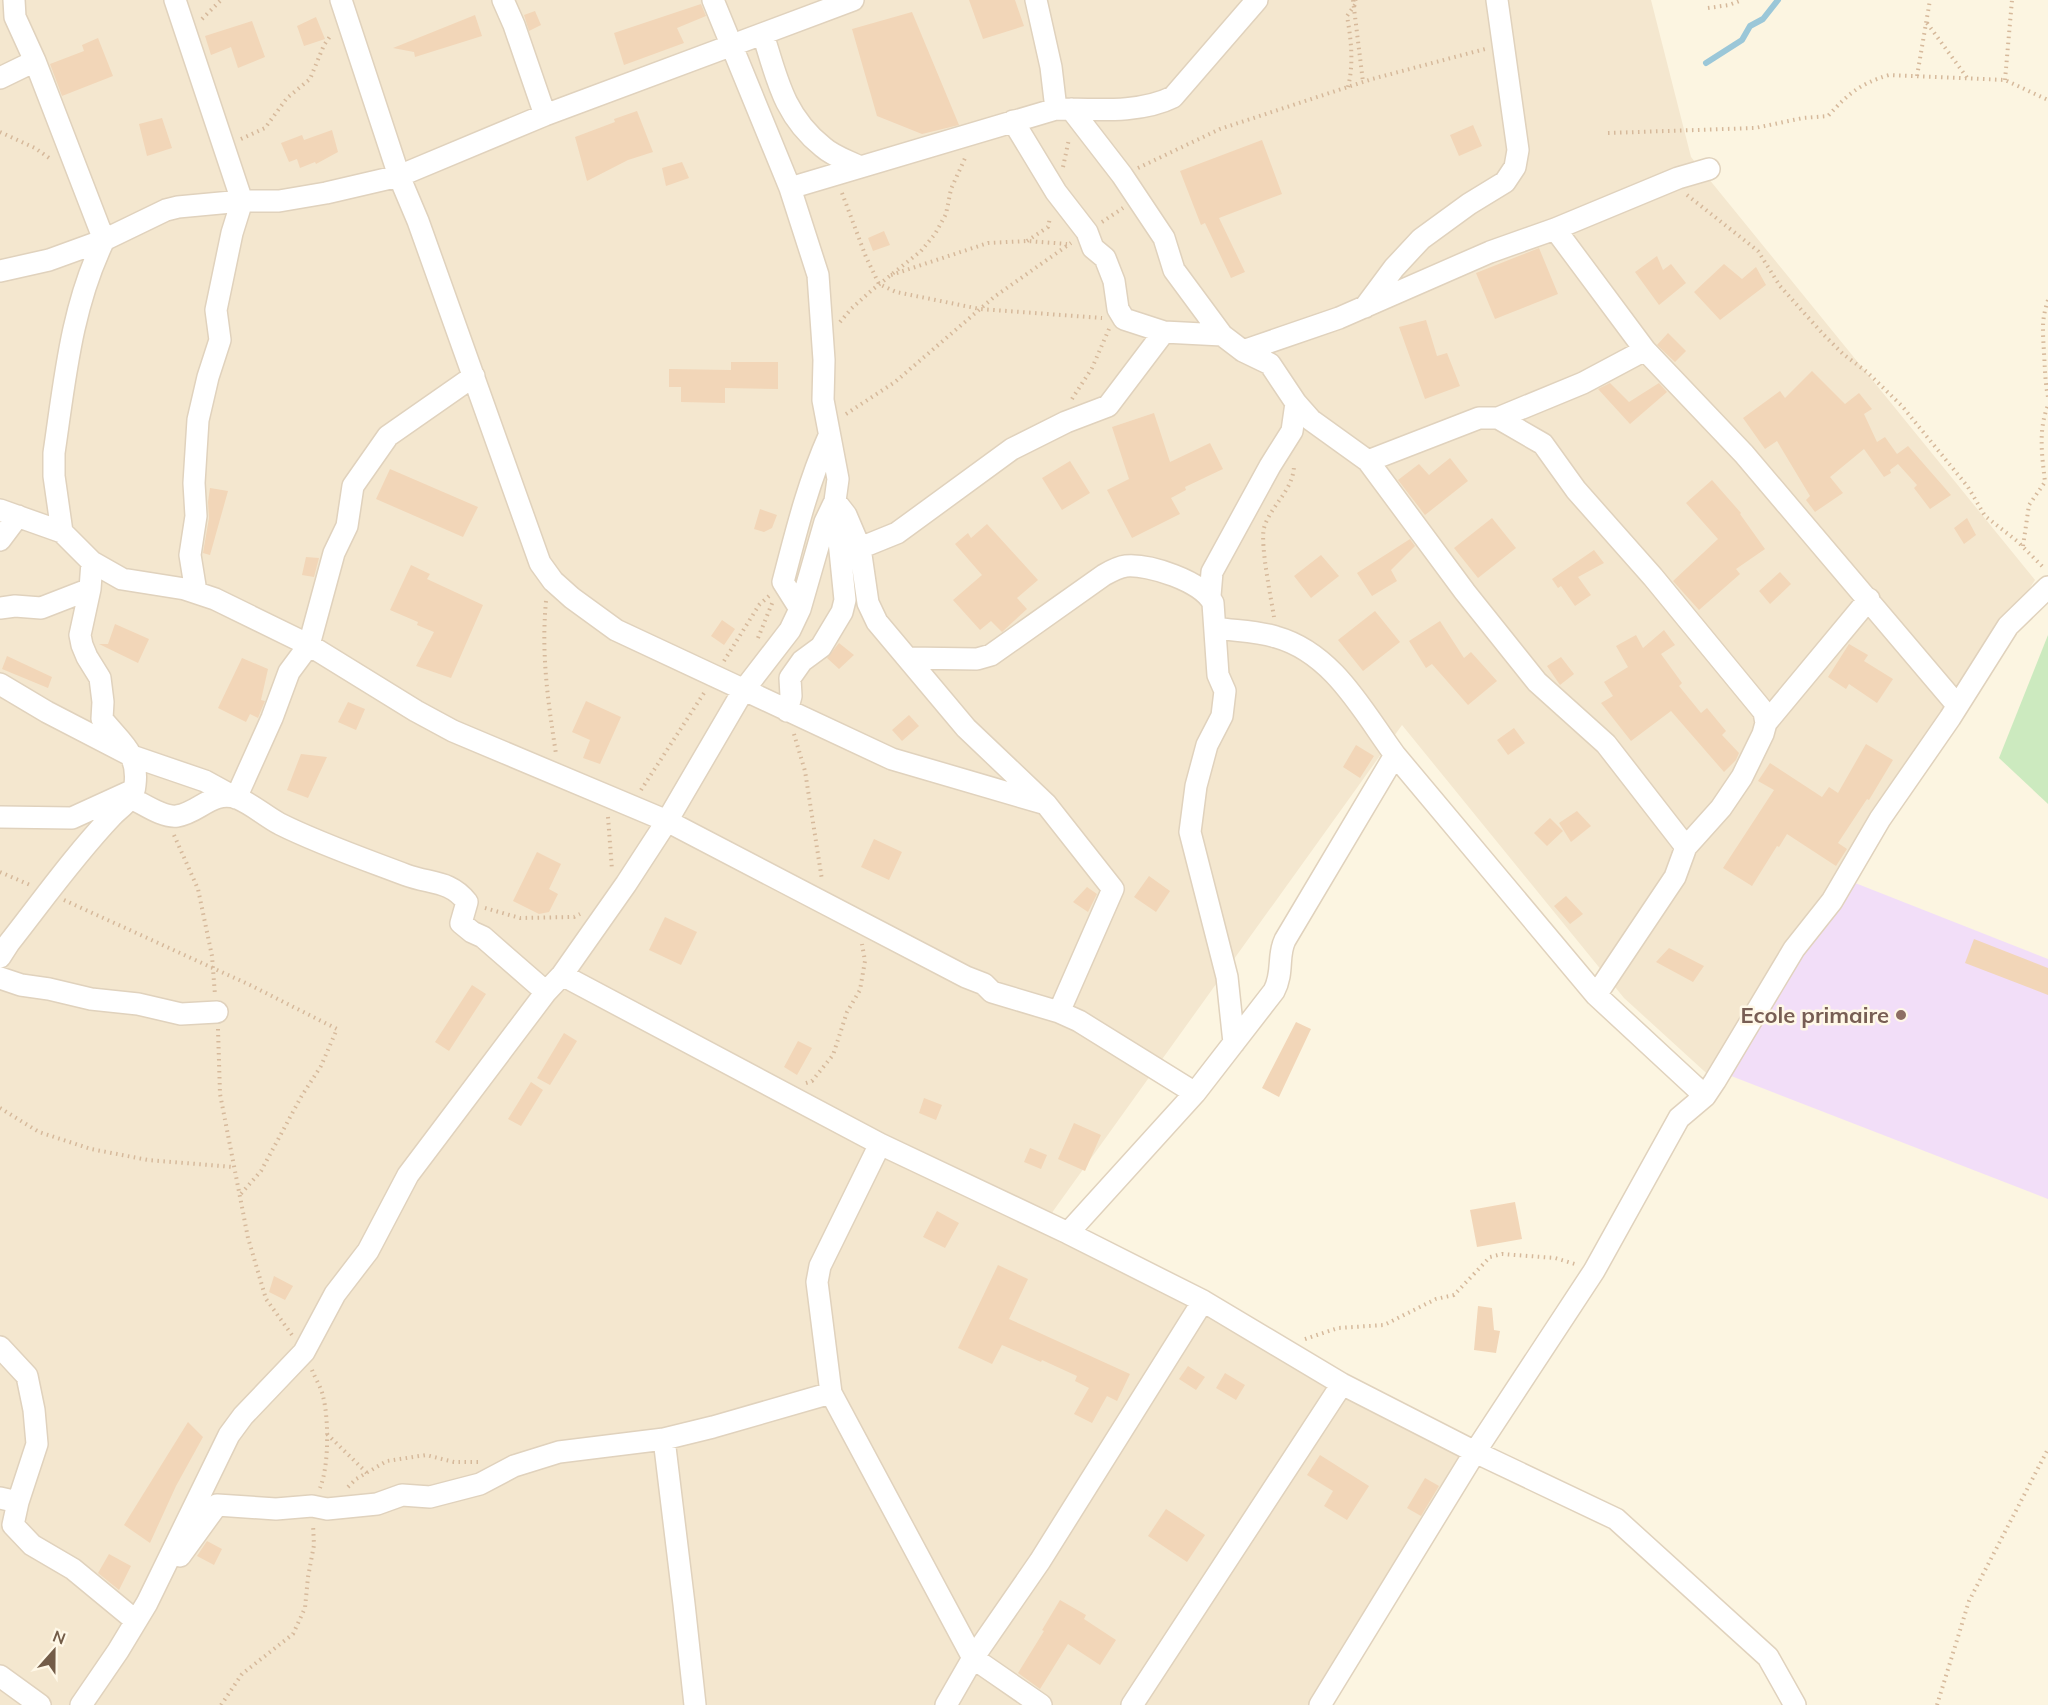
<svg xmlns="http://www.w3.org/2000/svg" width="2048" height="1705" font-family="Mulish,sans-serif">
  <style>
    .residential { fill: #f4e7cf }
    .education { fill: #f2def8 }
    .green { fill: #cceabf }
    .lines { fill: none; stroke-linecap: round; stroke-linejoin: round }
    .stream { stroke: #9bc7d8; stroke-width: 6 }
    .building { fill: #f2d6b8 }
    .street-casing { stroke: #e0d2bd; stroke-width: 24 }
    .path { stroke: #d6b99b; stroke-width: 4; stroke-dasharray: 1.5 4.5; stroke-linecap: butt }
    .street { stroke: #fff; stroke-width: 21 }
    .education-dot { fill: #8d6e63; stroke: #fff8e7; stroke-width: 2 }
    .labels { text-anchor: middle; dominant-baseline: central; stroke-width: 5; stroke-linejoin: round; paint-order: stroke }
    .education-label { font-size: 22px; font-weight: bold; fill: #785e54; stroke: #fff8e7; text-anchor: end }
  </style>
  <rect width="100%" height="100%" fill="#fcf5e1"/>
  <path class="residential" d="M0,0h1651l40,157 344,423 -320,501 -91,-83 -222,-273 -356,496 427,239 -151,245h-1322z"/>
  <path class="education" d="M1845,879l203,80v240l-327,-127z"/>
  <path class="green" d="M2048,635v169l-49,-46z"/>
  <g class="lines">
    <path class="stream" d="M1706,63l36,-23 8,-14 13,-7 15,-19"/>
  </g>
  <path class="building" d="M969,0h46l9,26 -41,13z
    M701,4l5,12 -29,12 7,15 -60,22 -10,-32z
    M535,11l6,14 -12,6 -5,-16z
    M912,12l47,113 -37,9 -45,-18 -25,-87z
    M475,15l7,21 -67,21 -1,-5 -21,-4z
    M316,17l9,22 -21,7 -7,-20z
    M252,21l13,36 -27,11 -7,-21 -20,8 -6,-19z
    M98,38l15,38 -51,20 -12,-32 34,-13 -2,-6z
    M637,111l16,41 -25,8 -41,21 -12,-44 40,-15 -1,-3z
    M162,118l10,30 -25,8 -8,-32z
    M1473,125l9,21 -23,10 -9,-21z
    M332,130l6,22 -22,12 -1,-2 -15,6 -3,-9 -8,3 -8,-19 21,-8 2,5z
    M1262,140l20,54 -63,24 26,54 -14,6 -26,-55 -4,2 -21,-54z
    M682,162l7,16 -23,8 -4,-18z
    M884,231l6,14 -17,6 -5,-13z
    M1539,248l19,46 -63,25 -19,-46z
    M1657,256l6,14 8,-6 15,19 -27,22 -24,-33z
    M1724,264l18,15 14,-12 10,18 -46,35 -26,-28z
    M1426,320l11,36 10,-3 13,33 -35,13 -26,-72z
    M1668,333l18,18 -11,11 -18,-17z
    M731,362h47v27l-53,-1v15l-44,-1v-15h-12v-18l62,1z
    M1812,371l33,33 14,-11 13,16 -8,5 13,28 8,-5 12,17 11,-8 43,49 -21,14 -16,-21 3,-3 -19,-21 -8,6 1,3 -7,4 -20,-28 -34,28 13,16 -28,19 -9,-12 4,-4 -33,-55 -12,8 -22,-31 37,-27 5,7z
    M1610,383l19,19 30,-19 8,9 -37,32 -32,-35z
    M1154,413l16,49 40,-19 13,26 -38,18 1,3 -15,8 9,16 -48,24 -25,-48 22,-11 -17,-52z
    M1450,458l18,23 -43,34 -27,-35 21,-16 10,11z
    M1070,461l20,32 -28,17 -20,-32z
    M390,469l88,38 -15,30 -87,-38z
    M1712,480l29,33 -1,1 25,35 -29,20 4,5 -41,36 -26,-29 45,-42 -32,-36z
    M210,488l18,3 -18,64 -7,-2 6,-35 -1,-16z
    M760,509l17,6 -5,13 -8,4 -10,-3z
    M1492,518l24,30 -38,30 -24,-30z
    M1967,518l9,17 -12,9 -10,-16z
    M987,524l51,56 -21,18 10,11 -25,23 -11,-11 -11,9 -27,-30 29,-25 -27,-31 13,-11 3,5z
    M1410,539l5,7 -24,24 6,11 -25,15 -15,-23z
    M1594,550l10,13 -26,14 13,18 -16,11 -14,-20 -3,2 -6,-9z
    M1321,555l18,21 -28,22 -17,-22z
    M306,557l13,1 -5,19 -12,-2z
    M411,565l19,9 -3,5 56,26 -32,73 -35,-12 18,-34 -17,-7 1,-3 -28,-12z
    M1780,572l11,12 -21,20 -11,-13z
    M1375,611l25,31 -37,29 -25,-31z
    M722,620l13,9 -11,16 -13,-9z
    M1440,621l24,37 7,-6 26,29 -29,24 -36,-41 -6,4 -17,-27z
    M115,624l34,15 -11,24 -39,-19h9z
    M1664,630l11,15 -14,9 21,29 -3,3 22,27 6,-5 19,23 -4,4 17,18 -3,7 -12,12 -53,-61 -40,30 -30,-38 12,-7 -9,-14 24,-15 -12,-21 20,-11 7,13z
    M839,643l15,12 -15,14 -12,-11z
    M1849,644l19,11 -4,6 29,18 -16,24 -28,-19 -3,5 -18,-12z
    M7,656l45,21 -4,11 -46,-19z
    M1561,657l13,17 -14,11 -13,-19z
    M242,658l26,11 -7,31 4,1 -5,12 -2,5 -8,-4 -4,8 -28,-14z
    M586,701l35,16 -21,47 -17,-6 7,-18 -18,-8z
    M348,702l17,7 -9,21 -18,-8z
    M909,715l10,11 -17,15 -10,-11z
    M1514,728l11,15 -17,12 -11,-15z
    M1866,744l27,16 -24,40 -2,-1 -29,44 9,6 -11,17 -49,-32 -8,13 -2,-1 -25,40 -29,-18 51,-78 -16,-9 12,-18 52,34 7,-10 9,6z
    M1356,745l18,11 -14,22 -17,-11z
    M301,754l26,3 -19,41 -21,-8z
    M1577,811l14,15 -20,16 -12,-19z
    M1550,818l13,13 -16,15 -13,-13z
    M874,839l28,13 -13,28 -28,-13z
    M537,852l24,12 -12,25 9,5 -9,18 -10,2 -26,-13z
    M1149,876l21,15 -14,21 -22,-15z
    M1087,887l10,7 -9,18 -15,-10z
    M1566,896l17,18 -13,10 -16,-18z
    M665,917l32,15 -16,33 -32,-15z
    M1974,939l74,29v27l-83,-32z
    M1669,948l35,18 -11,16 -37,-20z
    M472,985l14,9 -37,57 -14,-9z
    M1296,1022l15,7 -32,68 -17,-9z
    M564,1033l13,8 -27,44 -13,-7z
    M798,1041l14,7 -15,27 -13,-8z
    M531,1082l12,8 -22,36 -13,-7z
    M924,1098l18,7 -6,15 -17,-7z
    M1074,1123l27,12 -16,36 -27,-12z
    M1030,1148l17,7 -6,14 -17,-7z
    M1515,1202l7,37 -45,8 -7,-37z
    M937,1211l22,12 -14,25 -22,-11z
    M998,1265l30,14 -19,40 121,55 -13,27 -10,-5 -15,27 -18,-9 15,-26 -14,-7 2,-5 -35,-16 -1,2 -39,-17 -10,19 -34,-16z
    M274,1276l19,10 -8,14 -16,-8z
    M1478,1306l14,2 2,22 6,1 -4,22 -22,-3z
    M1188,1366l17,11 -9,13 -17,-11z
    M1225,1373l20,12 -9,15 -20,-12z
    M188,1422l15,15 -27,49 -26,57 -26,-18z
    M1320,1455l49,31 -22,34 -23,-14 9,-15 -26,-16z
    M1425,1478l14,8 -18,30 -14,-8z
    M1166,1509l39,26 -18,27 -39,-26z
    M207,1541l15,8 -8,16 -17,-9z
    M109,1554l22,12 -12,24 -21,-17z
    M1060,1600l26,15 -2,4 32,21 -16,25 -32,-21 -28,45 -22,-16 26,-42 -2,-1z"/>
  <g class="lines">
    <defs>
      <path id="street" d="M14,0l1,17 20,44 69,179 62,-30 12,-3 64,-6h37l47,-8 73,-17 146,-61 308,-115
        M175,0l67,201 -10,32 -16,77 4,30 -12,37 -10,43 -4,63 2,33 -6,39 6,37
        M341,0l58,176 19,45 122,342 13,18 19,17 44,32 276,129 154,45
        M503,0l11,25 31,90
        M713,0l77,188 28,87 6,85 -1,40 15,79 -3,22 10,99 -3,12 -21,35 -19,14 -12,17 1,18 -4,15
        M1036,0l15,67 5,42
        M763,34c14,45 21,82 60,113 10,9 25,14 37,20
        M0,78l35,-17
        M1071,109l51,66 42,63 10,32 48,65 21,16 27,13 26,39 15,17 57,41 97,131 72,90 69,62 80,103
        M1013,121l43,71 31,40 6,16 12,10 9,23 4,28 6,10 40,13
        M790,188l266,-79c37,0 83,5 117,-12l84,-97
        M1555,229l90,121 99,104 213,251
        M0,271l49,-11 55,-20
        M1365,307l29,-39 27,-29 48,-35 36,-22 10,-15 3,-17 -21,-150
        M1243,351l96,-33 151,-66 65,-23 123,-51 31,-9
        M1498,418l85,-35 62,-33
        M1368,461l111,-43h19l45,26 33,46 77,87 111,135 2,11 -3,11 -21,43 -21,31 -35,39 -11,30 -79,118
        M839,506l7,9 14,33 37,-15 115,-84 54,-27 42,-16 56,-74 58,3
        M0,510l62,22 30,30 30,17 63,10 30,10 94,46 107,66 37,20 214,90 299,156 18,7 8,8 67,20 20,9 116,72
        M62,532l-8,-56v-23c11,-74 17,-145 50,-213
        M0,540l18,-24
        M860,548l8,55 9,19 89,106 80,76 67,85 -54,123
        M1210,596l2,-24 58,-106 22,-35 4,-28
        M0,608l15,-2 26,2 49,-19
        M800,609l-17,-27c13,-50 25,-99 46,-146
        M1216,628c19,3 41,3 60,9 57,16 86,73 119,118
        M908,658l69,1 14,-4 113,-80c7,-4 14,-8 22,-9 23,-2 76,15 87,37l5,72 7,16 -3,25 -15,29 -11,41 -6,46 37,145 7,66
        M0,684l47,28 85,44 73,25 31,17 36,-80 17,-46 20,-27 25,-92 13,-27 6,-40 35,-50 86,-60
        M1766,723l103,-124
        M131,798c13,6 32,20 46,18 22,-3 35,-26 60,-18 15,6 28,18 43,26 40,20 84,35 126,51 24,9 44,5 61,27l-6,21 11,9 11,5 63,55
        M0,817l72,1 57,-26
        M0,957l9,-14c33,-42 65,-87 102,-126 9,-10 23,-17 24,-32 4,-33 -15,-43 -33,-66l1,-17 -3,-24 -13,-21 -5,-12 -2,-10 10,-46 2,-27
        M562,975l318,169 -60,122 -3,16 14,111 142,265 68,47
        M0,978l21,7 28,4 42,10 47,5 43,10 36,-2
        M880,1144l188,89 135,68 139,83 133,68 141,67 152,138 27,48
        M1068,1233l127,-140 79,-102c10,-19 3,-35 11,-51l110,-185 201,240 109,101
        M0,1347l27,29 7,34 3,34 -19,58
        M664,1439l20,165 11,101
        M0,1498l18,4 -5,23 19,20 41,24 63,52
        M180,1556l37,-51 59,4 36,-3 15,3 50,-5 25,-9 28,2 50,-13 34,-18 45,-14 105,-13 49,-12 118,-34
        M0,1676l40,29
        M81,1705l37,-54 29,-48 82,-168 14,-19 61,-64 31,-58 33,-43 40,-76 138,-183 16,-17 64,-91 41,-63 76,-130 47,-61 10,-21 25,-87 10,-21
        M946,1705l27,-47 67,-97 163,-260
        M1132,1705l210,-321
        M1320,1705l155,-253 119,-181 85,-153 26,-22 10,-15 79,-132 38,-48 48,-82 70,-101 58,-92 40,-39"/>
    </defs>
    <use href="#street" class="street-casing"/>
    <path class="path" d="M1353,0l10,82
      M1708,8l21,-3 13,-5
      M202,19l19,-19
      M1927,23l41,56
      M1917,76l13,-76
      M2005,80l7,-80
      M1348,87c6,-24 3,-48 -1,-71l10,-14 -1,-2
      M0,132l35,16 17,12
      M1608,133l147,-5 48,-10 25,-2c20,-22 31,-32 61,-41l116,5 43,20
      M241,139l24,-11 22,-30 23,-19 14,-34 7,-10
      M1063,167l6,-28
      M1138,168l82,-39 152,-50 113,-30
      M842,193l24,64 13,27 17,8 84,17 122,9
      M1687,195l71,56 22,35 43,48 20,20 24,18 35,34 66,81 17,29 32,25 27,27
      M1102,222l21,-14
      M1027,241l21,-14 2,-9
      M891,275l97,-32 39,-2 40,3
      M2048,300c-7,21 -5,32 -4,53 1,15 1,29 4,44
      M840,322l11,-13 21,-19 49,-39 14,-17 11,-20 5,-25 15,-33
      M1072,399l20,-31 17,-39
      M846,414l49,-32 99,-85 77,-54
      M2023,546l6,-41 16,-23c-3,-27 -7,-51 3,-77
      M546,601c-5,54 2,100 10,153
      M1274,617c-3,-19 -14,-73 -10,-89 6,-22 30,-38 30,-63
      M758,638l15,-37
      M724,661l35,-56 10,-9
      M794,734l11,37 17,109
      M641,790l63,-97
      M608,817l4,53
      M174,835l24,54 14,67 3,39
      M0,872l30,13
      M64,900l186,85 87,44 -16,37 -20,31 -40,74 -22,25
      M485,908l35,10 54,-1 6,-3
      M218,1029l2,65 28,144 18,61 26,36
      M806,1083l6,-2 21,-26 14,-43 13,-22 5,-29 -3,-17
      M0,1108l39,24 52,17 57,11 85,7
      M1305,1339l33,-11 46,-3 52,-26 18,-4 36,-38 12,-3 53,4 20,6
      M312,1370c3,8 9,17 11,26 6,24 6,70 -3,92
      M327,1434l40,39
      M348,1487l8,-8 31,-18 39,-6 28,7h24
      M221,1705l21,-31 51,-40 12,-26 3,-31 6,-32 -1,-21
      M1937,1705l32,-104 79,-152"/>
    <use href="#street" class="street"/>
  </g>
  <circle class="education-dot" cx="1901" cy="1015" r="6"/>
  <g class="labels">
    <g class="education-label">
      <text x="1889" y="1015">Ecole primaire</text>
    </g>
  </g>
  <g transform="translate(54 1651) rotate(21)" stroke="#fff8e7" stroke-width="4.5" paint-order="stroke">
  <path d="M0-4.5L10 22L0 15L-10 22Z" fill="#735c48"/>
  <text y="-9" font-size="16" font-weight="bold" text-anchor="middle" fill="#735c48">N</text>
  </g>
</svg>
